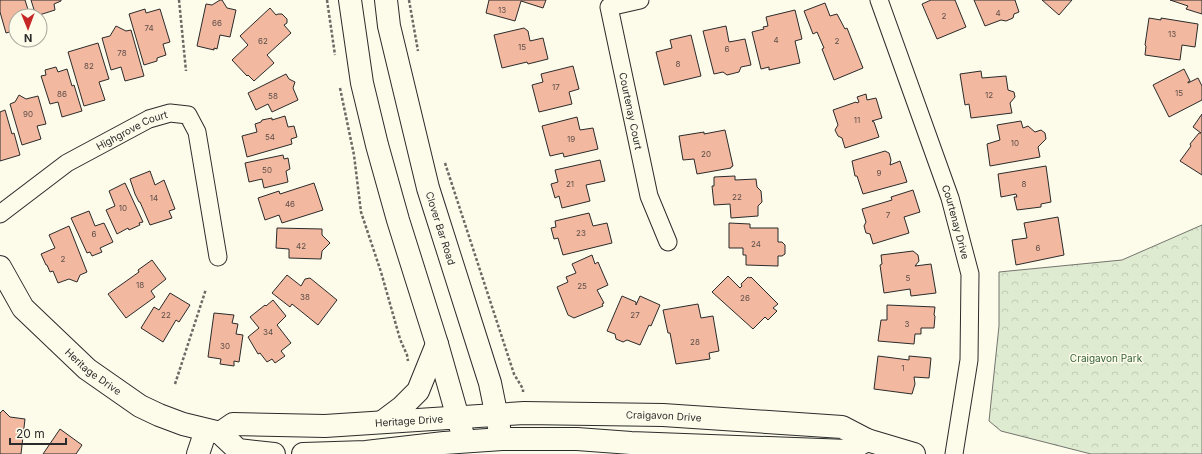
<svg xmlns="http://www.w3.org/2000/svg" width="1202" height="454" font-family="Inter,sans-serif">
  <style>
    .park { fill: url(#park-crowns); stroke: #74746e }
    .building { fill: #f2b8a0; stroke: #2b2b2b }
    .lines { fill: none; stroke-linecap: round; stroke-linejoin: round }
    .street-casing { stroke: #2b2b2b; stroke-width: 19 }
    .secondary-casing { stroke: #2b2b2b; stroke-width: 24 }
    .path { stroke: #6a6964; stroke-width: 2.5; stroke-dasharray: 3 2; stroke-linecap: butt }
    .street { stroke: #fdfbea; stroke-width: 17 }
    .secondary { stroke: #fdfbea; stroke-width: 22 }
    .labels { text-anchor: middle; dominant-baseline: central; stroke-width: 3; stroke-linejoin: round; paint-order: stroke }
    .number-label { font-size: 8px; fill: #5d4e48 }
    .street-label { font-size: 10px; fill: #2b2b2b; stroke: #fdfbea }
    .park-label { font-size: 10px; fill: #34623c; stroke: #fdfbea }
  </style>
  <defs>
    <pattern id="park-crowns" width="20" height="18" patternUnits="userSpaceOnUse"><rect width="20" height="18" fill="#deebd1"/><path d="M2 6a3 3 0 1 1 6 0M12 15a3 3 0 1 1 6 0" fill="none" stroke="#bfcab4"/></pattern>
  </defs>
  <rect width="100%" height="100%" fill="#fdfbea"/>
  <path class="park" d="M1202,225v229h-111l-90,-23 -12,-10 10,-95v-54l123,-12z"/>
  <path class="building" d="M0,0h25l5,16h-14v14l-10,3 -6,-21z
    M31,0h30v1l-7,3 1,6 -19,6z
    M220,0h2l5,8 9,2 -6,27 -10,-2 -3,14 -3,-1v2l-17,-4 9,-42 6,1z
    M489,0h57l-3,8 -22,-7 -6,20 -29,-8z
    M931,0h24l11,27 -29,12 -15,-35z
    M974,0h41l4,12 -5,2 -1,4 -7,3 -5,-1 -16,6z
    M1042,0h30l-13,15z
    M1170,0h32v14l-16,-5 2,-3z
    M825,3l5,13 7,-2 8,15 2,-1 16,40 -29,12 -12,-31 2,-1 -7,-16 -4,2 -9,-23z
    M270,8l6,7 2,-1h4l5,5v4l-3,2 7,8 -24,22 7,8 -20,18 -6,-6 -1,1 -15,-16 16,-15 -8,-9z
    M145,9l1,4 14,-4 10,33 -7,2 3,11 -9,3v3l-13,4 -15,-51z
    M795,10l7,29 -7,2 5,22 -31,7v-3l-8,2 -9,-37 12,-3 -1,-2 5,-1 -2,-9z
    M1149,18l12,2v-2l37,6 -3,23 -13,-2 -2,15 -35,-5 1,-9 -1,-1z
    M116,26l10,5 5,-1 13,46 -19,5 -4,-14 -10,3 -9,-32 8,-2z
    M726,26l3,16 16,-3 6,26 -10,2 -2,5 -12,3 -4,-3 -9,2 -11,-43z
    M524,28l4,3 2,10 13,-3 5,21 -20,5 -1,-2 -25,6 -8,-33z
    M691,35l10,41 -37,9 -8,-33 16,-4 -2,-8z
    M98,43l11,36 -10,3 6,18 -21,6 -16,-54z
    M573,66l6,23 -10,3 3,12 -33,8 -7,-27 11,-3 -2,-8z
    M56,67l2,5 9,-3 5,17 2,-1 8,26 -20,6 -4,-15 -8,2 -9,-28 5,-1 -1,-5z
    M1184,69l6,12 -2,1v1l10,-5 4,8v14l-33,17 -16,-32z
    M981,71l1,7 24,-2 2,14 6,2 1,5 -5,6 2,10 -41,5 -2,-14 -4,1 -5,-31z
    M286,74l3,5 6,3 -2,6 5,12 -26,12 -4,-8 -12,6 -8,-17z
    M866,94l1,6 9,-2 6,20 -10,3 2,1 5,15 -34,11 -3,-10 -4,-2 -3,-6 3,-5 -5,-15 23,-8 1,1 2,-1 -2,-5z
    M19,95l7,4 12,-3 8,28 -9,2 4,13 -19,6 -12,-41 5,-2z
    M5,110l7,24 2,-1 6,22 -20,6v-49z
    M1202,114v61l-22,-14 11,-15 -1,-2 9,-11h2l-8,-6z
    M285,116l3,11 6,-1 3,11 -6,2 1,5 -45,13 -5,-21 15,-4 -2,-8 6,-2 1,-2 10,-2v2z
    M577,117l3,13 13,-2 5,21 -34,8 -1,-4 -13,3 -8,-30z
    M1021,121l2,7 5,-2 7,6 6,-2 4,3 1,6 -8,8 2,10 -50,9 -3,-22 13,-4 -3,-15z
    M725,130l8,36 -2,1v1l-34,6 -3,-15 -11,1 -4,-24 25,-4v2z
    M885,151l4,2 2,7 -1,5 10,-4 7,21 -44,12 -6,-18h-2l-3,-15z
    M283,155l1,4 4,-1 2,11 -4,2 2,11 -24,6 -2,-9 -13,3 -4,-19z
    M600,160l5,21 -19,4 4,16 -28,7 -3,-12 -4,2 -4,-14 7,-2 -3,-12z
    M1046,166l5,36 -10,2v3l-24,3 -3,-13h3l-1,-3 -15,3 -3,-23z
    M150,171l5,14 9,-5 11,29 -6,2 3,7 -22,7 -10,-23h-1l-4,-8 -5,-15z
    M735,176v4l21,-1 1,8 4,4 1,11 -4,4v10l-27,2 -1,-14 -16,1 -2,-19h2v-9z
    M125,183l18,39 -4,1 1,2 -11,5 -1,-2 -11,6 -11,-24 9,-4 -6,-15z
    M314,183l9,27 -41,13 -3,-8 -14,5 -7,-22 21,-7 1,3z
    M913,190l7,22 -16,5 5,16 -36,11 -3,-10 -4,-1 -2,-7 2,-4 -4,-13 30,-9 -1,-3z
    M89,211l6,15 9,-3 9,19 -13,6 2,4 -10,4 -2,-4 -3,1 -16,-35z
    M589,213l4,13 14,-3 5,20 -49,12 -5,-17 -4,1 -3,-11 5,-1 -1,-6z
    M1058,217l6,38 -48,10 -4,-25 15,-2 -3,-15z
    M729,223l21,1v4h28v14h4l3,3v9l-3,2h-4v10l-32,-1v-10h-3v-7h-14z
    M69,226l18,46 -7,3 -3,7 -8,-3 -11,4 -5,-12 -3,1 -3,-7h-1l-5,-11 14,-6 -6,-13z
    M277,228l45,1v6l8,8 -8,8 -1,8 -32,-1v-9l-13,-1z
    M913,251l5,4 1,6 -4,5 16,-2 5,29 -25,3 -1,-7 -26,4 -4,-28 2,-1 -1,-9z
    M592,255l3,9 3,-2 10,23 -11,5 7,13 -2,1 1,2 -29,12 -6,-3 -11,-28 11,-5 -2,-5 10,-4 -4,-9z
    M152,260l14,19 -15,12 4,6 -29,21 -18,-24 31,-22 -1,-2z
    M287,275l14,11 4,-7 5,-1 27,22 -19,25 -26,-21 -2,3 -18,-14z
    M728,276l12,12 2,-2 -1,-2 7,-7 2,1 1,-1 27,27 -5,4 4,3 -9,9 -3,-3 -12,12 -41,-37z
    M170,293l20,12 -11,17 -3,-2 -13,22 -22,-14 13,-21 5,3z
    M622,296l14,6v3l4,-9 20,9 -9,21 -2,-1 -9,20 -13,-5 -4,2 -7,-3 -1,-5 -8,-3z
    M273,300l13,16 -9,9 14,18 -10,8 4,5 -10,7 -3,-4 -5,3 -7,-9 -2,1 -10,-17 11,-9 -9,-11 15,-12 1,1z
    M698,304l3,14 12,-2 6,35 -10,2 1,6 -34,5 -6,-31h-2l-5,-23z
    M887,305l48,2 -1,8 1,1 -1,12h-13v6h-6l-1,10 -36,-3 3,-21h6z
    M214,313l20,2 -2,8 6,1 -2,10 7,1 -4,27 -5,-1v5l-14,-2 1,-5 -13,-2z
    M878,356l31,4v-4l22,2 -2,20 -15,-1 1,7 -3,10 -38,-5z
    M3,410l7,7 15,2 -4,35h-21v-41z
    M60,429l22,16 -6,9h-33z"/>
  <g class="lines">
    <defs>
      <g id="street">
        <path id="s1" d="M640,0l-31,7 40,189 19,46"/>
        <path id="s2" d="M879,0l71,198 20,76 -1,86 -15,94"/>
        <path id="s3" d="M0,214l67,-51 82,-44 21,-6 18,2 9,17 21,125"/>
      </g>
      <g id="secondary">
        <path d="M350,0l12,83 15,62 21,75 39,124 25,88"/>
        <path id="s4" d="M386,0l3,26 39,162 62,195 9,44"/>
        <path id="s5" d="M0,267l23,41 64,61 53,37 19,9 24,9 37,9 18,17 36,4"/>
        <path d="M382,422l20,-15 16,-16 19,-47"/>
        <path id="s6" d="M220,433l13,-9 92,2 199,-13 139,2 179,12 25,13 47,14"/>
        <path d="M198,454l8,-24"/>
        <path d="M303,454l63,-2 78,-9 58,-4h75l54,4 217,8 19,-11"/>
      </g>
    </defs>
    <use href="#street" class="street-casing"/>
    <use href="#secondary" class="secondary-casing"/>
    <path class="path" d="M179,0l7,71
      M327,0l8,55
      M409,0l9,51
      M340,88l14,67 7,57 20,60 19,67 7,16 1,6
      M445,163l69,211 9,15v3
      M175,384l31,-95"/>
    <use href="#street" class="street"/>
    <use href="#secondary" class="secondary"/>
  </g>
  <g class="labels">
    <g class="number-label">
      <text x="502" y="10">13</text>
      <text x="998" y="13">4</text>
      <text x="944" y="16">2</text>
      <text x="217" y="23">66</text>
      <text x="149" y="28">74</text>
      <text x="1172" y="34">13</text>
      <text x="776" y="40">4</text>
      <text x="263" y="41">62</text>
      <text x="837" y="41">2</text>
      <text x="522" y="47">15</text>
      <text x="727" y="49">6</text>
      <text x="122" y="53">78</text>
      <text x="678" y="64">8</text>
      <text x="89" y="66">82</text>
      <text x="556" y="87">17</text>
      <text x="1179" y="93">15</text>
      <text x="62" y="94">86</text>
      <text x="989" y="95">12</text>
      <text x="273" y="96">58</text>
      <text x="28" y="114">90</text>
      <text x="857" y="120">11</text>
      <text x="270" y="137">54</text>
      <text x="571" y="139">19</text>
      <text x="1015" y="143">10</text>
      <text x="706" y="154">20</text>
      <text x="267" y="170">50</text>
      <text x="879" y="173">9</text>
      <text x="570" y="184">21</text>
      <text x="1024" y="184">8</text>
      <text x="737" y="197">22</text>
      <text x="154" y="198">14</text>
      <text x="290" y="204">46</text>
      <text x="123" y="208">10</text>
      <text x="888" y="215">7</text>
      <text x="581" y="233">23</text>
      <text x="94" y="234">6</text>
      <text x="756" y="244">24</text>
      <text x="301" y="246">42</text>
      <text x="1038" y="248">6</text>
      <text x="63" y="259">2</text>
      <text x="908" y="278">5</text>
      <text x="140" y="285">18</text>
      <text x="582" y="286">25</text>
      <text x="305" y="297">38</text>
      <text x="745" y="298">26</text>
      <text x="166" y="315">22</text>
      <text x="635" y="315">27</text>
      <text x="907" y="324">3</text>
      <text x="268" y="332">34</text>
      <text x="695" y="342">28</text>
      <text x="225" y="346">30</text>
      <text x="903" y="368">1</text>
    </g>
    <g class="street-label">
      <text stroke="none"><textPath href="#s1" startOffset="138">Courtenay Court</textPath></text>
      <text stroke="none"><textPath href="#s3" startOffset="157">Highgrove Court</textPath></text>
      <text stroke="none"><textPath href="#s2" startOffset="235">Courtenay Drive</textPath></text>
      <text stroke="none"><textPath href="#s4" startOffset="235">Clover Bar Road</textPath></text>
      <text stroke="none"><textPath href="#s5" startOffset="142">Heritage Drive</textPath></text>
      <text stroke="none"><textPath href="#s6" startOffset="447">Craigavon Drive</textPath></text>
      <text stroke="none"><textPath href="#s6" startOffset="192">Heritage Drive</textPath></text>
    </g>
    <g class="park-label">
      <text x="1106" y="358">Craigavon Park</text>
    </g>
  </g>
  <g transform="translate(28 28) rotate(179)"><circle r="19" fill="#fdfbea" stroke="#a9a89e"/>
  <path d="M0-3L7 15L0 10L-7 15Z" fill="#c62828"/>
  <text y="-6" font-size="11" font-weight="bold" text-anchor="middle" fill="#2b2b2b">N</text>
  </g>
  <path d="M10 438v6h56v-6" fill="none" stroke="#2b2b2b" stroke-width="2"/>
  <text x="16" y="438" font-size="12" fill="#2b2b2b" stroke="#fdfbea" stroke-width="3" paint-order="stroke">20 m</text>
</svg>
